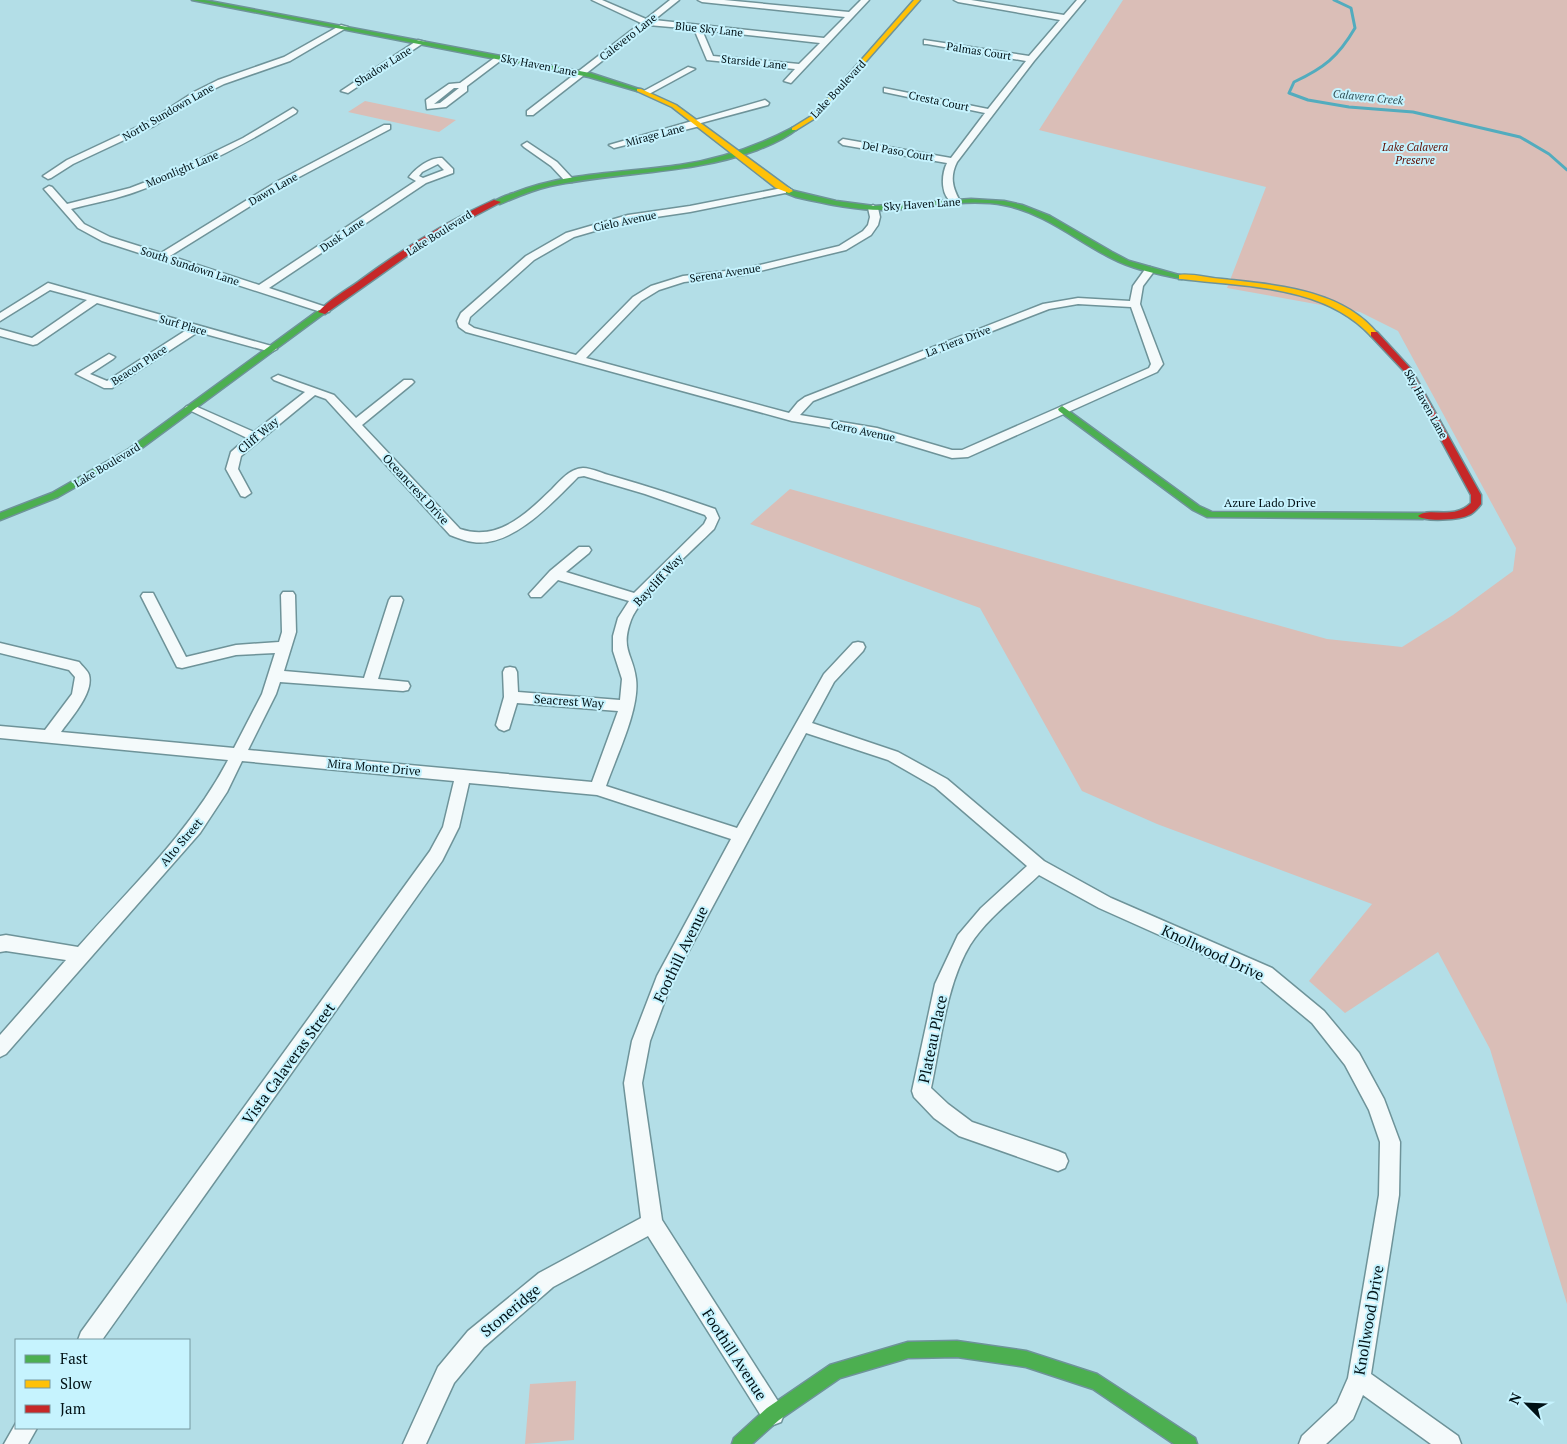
<svg xmlns="http://www.w3.org/2000/svg" width="1567" height="1444" font-family="'PT Serif',serif">
  <style>
    .green { fill: #dabeb7 }
    .lines { fill: none; stroke-linecap: round; stroke-linejoin: round }
    .stream { stroke: #52acbe; stroke-width: 3 }
    .street-casing { stroke: #6e9399; stroke-width: 3 }
    .fast-casing { stroke: #6e9399; stroke-width: 3 }
    .slow-casing { stroke: #6e9399; stroke-width: 3 }
    .jam-casing { stroke: #6e9399; stroke-width: 3 }
    .street { fill: #f4fafb; fill-rule: evenodd }
    .fast { fill: #4caf50; fill-rule: evenodd }
    .slow { fill: #ffc107; fill-rule: evenodd }
    .jam { fill: #c62828; fill-rule: evenodd }
    .labels { text-anchor: middle; dominant-baseline: central; stroke-width: 4; stroke-linejoin: round; paint-order: stroke }
    .far-street-label { font-size: 11px; fill: #001116; stroke: #c6f3fe }
    .far-water-label { font-size: 11px; font-style: italic; fill: #315158; stroke: #c6f3fe }
    .far-park-label { font-size: 11px; font-style: italic; fill: #600d00; stroke: #c6f3fe }
    .street-label { font-size: 12px; fill: #001116; stroke: #c6f3fe }
    .near-street-label { font-size: 15px; fill: #001116; stroke: #c6f3fe }
  </style>
  <rect width="100%" height="100%" fill="#b3dee7"/>
  <path class="green" d="M1123,0h444v1304l-77,-255 -52,-97 -93,61 -36,-32 63,-77 -215,-80 -75,-33 -102,-183 -230,-84 40,-35 537,150 75,8 51,-32 60,-44 3,-23 -118,-217 -38,-19 -133,-24 39,-101 -227,-57z
    M365,101l91,19 -17,12 -91,-20z
    M576,1381l-2,59 -49,4 5,-60z"/>
  <g class="lines">
    <path class="stream" d="M1334,0l17,8 4,20c-17,29 -31,40 -61,54l-5,11 19,7 41,7 64,5 107,25 29,17 18,16"/>
    <defs>
      <path id="street" d="M592,0h10l44,19 24,-19h9l-25,20 170,18 21,-21 -143,-15 -4,-2h26l125,12 12,-12h8l-78,83 -7,-2 11,-12 -88,-9 -13,-31 -46,-4 -115,90h-6v-4l114,-88zM702,30l118,13 -21,21 -86,-8z
        M954,0h17l93,15 13,-15h8l-51,61 -77,101c-7,14 -5,25 3,39l-5,3c-15,-6 -14,-29 -8,-41l-104,-18 -4,-3 4,-3 108,19 34,-45 -101,-21v-4l104,21 38,-48 -99,-17h-3v-4l105,16 31,-36 -102,-18z
        M341,25l7,2 -58,34 -66,23 -24,12 -46,30 -81,38 -22,14 -3,1 -5,-3 24,-16 81,-38 46,-30 24,-12 66,-23z
        M418,40l7,2 -77,51 -7,-2z
        M497,56l7,2 -37,28v5l-21,16 -19,2 -1,-9 23,-16 11,-1zM454,88h5l-19,15 -6,1z
        M688,67l7,2 -46,25 -7,-2z
        M765,100l4,3 -1,2 -67,18 -1,3 -86,22 -5,-3z
        M293,108l4,3 -1,2c-50,31 -102,58 -158,78 -21,8 -44,12 -67,18l13,15 26,13 51,16 117,-72 106,-56h6v4l-106,56 -114,71 89,29 157,-104 -7,-4c7,-9 21,-20 33,-19l11,11v4l-27,10 -157,105 60,20 1,2 -1,2h-8l-219,-71 -24,-13 -34,-39 5,-3 3,1 15,17 63,-16 47,-18 66,-32zM438,164l6,6 -21,8 -4,-2 3,-4z
        M527,142l30,20 15,16v4h-6l-15,-16 -27,-19 -2,-2z
        M787,187l5,3 -2,2 -100,20 -61,9 -55,16 -40,23 -64,57 -2,7 6,4 102,27 57,-58 18,-11 32,-10 60,-7 96,-23 24,-15 5,-6 2,-8 -2,-9 5,-3 5,3 2,9 -2,8 -7,10 -25,15 -103,25 -59,7 -25,8 -18,11 -55,57 203,55 9,-11 7,-5 238,-93 35,-6 52,3 3,-15 13,-18 4,-1 5,3 -12,16 -3,18 23,60 -6,8 -189,85 -16,1 -76,-23 -84,-14 -326,-89 -7,-5 -2,-6 4,-8 65,-57 40,-23 62,-18 62,-9zM1078,304l53,3 20,57 -2,4 -187,82h-10l-75,-22 -77,-13 13,-14 236,-92z
        M48,283l227,64 2,2 -6,3 -73,-20 -86,56h-8l-28,-14 33,-20 6,3 -2,2 -23,15 17,7 81,-52 -91,-26 -60,41 -4,1 -33,-9v-7l32,9 55,-38 -37,-10 -50,31v-8z
        M278,375l56,20 22,23 48,-38h8l2,2 -2,2 -50,41 98,104c38,13 66,-15 92,-40 9,-9 17,-20 31,-21 9,0 20,6 29,8 35,10 69,21 103,33l4,9 -5,11c-20,20 -74,67 -83,91 -11,30 2,34 5,59 4,30 -20,78 -30,107l131,42 87,-154 29,-31 5,-1 5,1 2,4 -2,4 -29,31 -22,41 86,29 49,27 97,82 67,37 161,70 52,43 35,42 25,46 16,43 -1,53 -28,179 87,62 3,8h-30l-68,-49 -10,24 -27,25h-27l3,-8 35,-33 11,-25 31,-183 1,-53 -11,-32 -24,-45 -33,-42 -52,-43 -161,-72 -60,-33c-23,22 -52,43 -69,70 -24,40 -29,97 -39,143l17,16 24,18 86,29 7,3 3,7 -3,7 -7,3 -99,-35 -25,-18 -20,-21 -2,-6 23,-107 23,-49 23,-27 46,-42 -92,-79 -47,-27 -82,-27 -135,251 -21,57 -8,42 20,137 119,186 3,8 -3,8 -8,3 -8,-3 -117,-186 -95,51 -69,60 -30,36 -28,61h-23l35,-77 30,-36 71,-58 102,-55 -17,-135 8,-42 25,-65 74,-137 -134,-44 -128,-12 -10,44 -17,34 -340,479h-24l3,-8 349,-481 13,-24 11,-46 -212,-20 -15,31 -27,41 -194,221 -6,3v-22l66,-75 -60,-9 -6,1v-16l6,-1 72,12c53,-60 113,-116 150,-187l-228,-22v-12l45,4 27,-36 3,-17 -6,-7 -69,-17v-10l79,19c3,4 9,9 10,13 5,18 -18,43 -28,57l173,16 28,-54 13,-41 -39,2 -54,13 -5,-1 -36,-71 2,-3h10l33,64 50,-12 43,-3 3,-10 -1,-37 2,-3h10l2,3 1,37 -12,39 80,7 25,-78 2,-3h10l2,3 -25,79 30,3 2,4 -2,4 -5,1 -123,-9 -4,12 -28,56 344,32 26,-71 -101,-8 -8,26 -5,2 -5,-2 -3,-4 8,-28 -1,-25 2,-4 5,-1 5,1 2,4 1,20 102,8 2,-21 -9,-28v-15l5,-18 11,-17 -71,-21 -17,17h-10l-2,-3 21,-23 29,-24h10l2,3 -2,3 -23,19 68,21 70,-69 3,-6 -2,-3 -60,-21 -61,-18 -6,1c-25,25 -66,71 -105,65 -8,-1 -15,-4 -23,-7l-124,-136 -11,-4 -74,61 -3,13 13,24 -6,4 -4,-1 -15,-27 5,-17 16,-14 -62,-30 2,-2h8l59,26 51,-40 -31,-12 -2,-2z
        M16,1423v5h21l-9,16h-24z"/>
      <path id="fast" d="M192,0h12l386,73 52,17 -5,1 -48,-14z
        M792,128l5,1c-11,9 -27,16 -40,21 -67,25 -138,21 -207,36 -17,4 -34,11 -50,18l-7,-2c6,-4 14,-7 21,-9 53,-21 111,-20 166,-28 40,-6 76,-18 112,-37z
        M786,189l50,12 38,5 97,-7 33,2 18,4 28,11 62,36 17,9 57,16 -4,2c-23,-5 -48,-9 -69,-20 -36,-18 -68,-46 -109,-54 -38,-7 -76,3 -114,5 -31,1 -63,-6 -94,-13l-10,-4z
        M319,310l7,2 -191,141 -77,44 -58,23v-7l52,-20 77,-44z
        M1062,406l137,100 13,6 211,1 5,3 -5,3 -216,-2 -14,-7 -134,-99 -1,-2z
        M957,1341l69,10 71,23 98,64 2,6h-23l-81,-55 -67,-22 -69,-10 -49,1 -68,20 -61,42 -27,24h-20l2,-6 33,-30 63,-43 78,-23z"/>
      <path id="slow" d="M914,0h6l-103,117 -21,13h-4v-2l21,-13z
        M637,89h4l35,16 117,86 -4,2 -13,-5 -104,-81 -35,-16z
        M1179,275c13,-2 29,3 43,4 53,6 120,10 156,55l-7,2c-47,-51 -125,-49 -189,-57h-3z"/>
      <path id="jam" d="M494,200l7,2 -70,37 -106,75 -7,-2c11,-12 27,-21 40,-30 43,-32 87,-60 136,-82z
        M1371,332h6l34,37 70,126v9c-3,4 -7,9 -12,11 -9,5 -44,7 -51,1 11,-10 35,5 53,-13v-8l-68,-125 -32,-34z"/>
    </defs>
    <use href="#street" class="street-casing"/>
    <use href="#fast" class="fast-casing"/>
    <use href="#slow" class="slow-casing"/>
    <use href="#jam" class="jam-casing"/>
    <use href="#street" class="street"/>
    <use href="#fast" class="fast"/>
    <use href="#slow" class="slow"/>
    <use href="#jam" class="jam"/>
  </g>
  <g class="labels">
    <g class="far-street-label">
      <text transform="translate(709 29) rotate(6)">Blue Sky Lane</text>
      <text transform="translate(628 37) rotate(-38)">Calevero Lane</text>
      <text transform="translate(979 51) rotate(9)">Palmas Court</text>
      <text transform="translate(754 62) rotate(6)">Starside Lane</text>
      <text transform="translate(539 65) rotate(11)">Sky Haven Lane</text>
      <text transform="translate(383 66) rotate(-32)">Shadow Lane</text>
      <text transform="translate(838 89) rotate(-47)">Lake Boulevard</text>
      <text transform="translate(939 101) rotate(12)">Cresta Court</text>
      <text transform="translate(168 112) rotate(-30)">North Sundown Lane</text>
      <text transform="translate(655 135) rotate(-15)">Mirage Lane</text>
      <text transform="translate(898 151) rotate(10)">Del Paso Court</text>
      <text transform="translate(182 169) rotate(-23)">Moonlight Lane</text>
      <text transform="translate(273 189) rotate(-30)">Dawn Lane</text>
      <text transform="translate(922 204) rotate(-4)">Sky Haven Lane</text>
      <text transform="translate(625 221) rotate(-12)">Cielo Avenue</text>
      <text transform="translate(439 233) rotate(-32)">Lake Boulevard</text>
      <text transform="translate(342 235) rotate(-34)">Dusk Lane</text>
      <text transform="translate(190 266) rotate(18)">South Sundown Lane</text>
      <text transform="translate(725 273) rotate(-9)">Serena Avenue</text>
      <text transform="translate(183 325) rotate(16)">Surf Place</text>
      <text transform="translate(958 341) rotate(-21)">La Tiera Drive</text>
      <text transform="translate(139 365) rotate(-33)">Beacon Place</text>
      <text transform="translate(1426 404) rotate(61)">Sky Haven Lane</text>
      <text transform="translate(863 431) rotate(12)">Cerro Avenue</text>
      <text transform="translate(107 465) rotate(-31)">Lake Boulevard</text>
    </g>
    <g class="far-water-label">
      <text transform="translate(1368 97) rotate(6)">Calavera Creek</text>
    </g>
    <g class="far-park-label">
      <text x="1415" y="147">Lake Calavera<tspan x="1415" dy="13">Preserve</tspan></text>
    </g>
    <g class="street-label">
      <text transform="translate(258 435) rotate(-40)">Cliff Way</text>
      <text transform="translate(416 489) rotate(47)">Oceancrest Drive</text>
      <text x="1270" y="502">Azure Lado Drive</text>
      <text transform="translate(658 580) rotate(-47)">Baycliff Way</text>
      <text transform="translate(569 701) rotate(4)">Seacrest Way</text>
      <text transform="translate(374 767) rotate(5)">Mira Monte Drive</text>
      <text transform="translate(181 842) rotate(-50)">Alto Street</text>
    </g>
    <g class="near-street-label">
      <text transform="translate(1213 952) rotate(25)">Knollwood Drive</text>
      <text transform="translate(680 954) rotate(-64)">Foothill Avenue</text>
      <text transform="translate(932 1039) rotate(-78)">Plateau Place</text>
      <text transform="translate(288 1063) rotate(-54)">Vista Calaveras Street</text>
      <text transform="translate(510 1310) rotate(-40)">Stoneridge</text>
      <text transform="translate(1368 1320) rotate(-80)">Knollwood Drive</text>
      <text transform="translate(735 1354) rotate(57)">Foothill Avenue</text>
    </g>
  </g>
  <rect x="15" y="1339" width="175" height="90" fill="#c6f3fe" stroke="#7799a1"/>
  <rect x="25" y="1355" width="25" height="8" fill="#4caf50" stroke="#7799a1"/>
  <text x="60" y="1364" font-size="15" fill="#001116">Fast</text>
  <rect x="25" y="1380" width="25" height="8" fill="#ffc107" stroke="#7799a1"/>
  <text x="60" y="1389" font-size="15" fill="#001116">Slow</text>
  <rect x="25" y="1405" width="25" height="8" fill="#c62828" stroke="#7799a1"/>
  <text x="60" y="1414" font-size="15" fill="#001116">Jam</text>
  <g transform="translate(1527 1404) rotate(294)" stroke="#c6f3fe" stroke-width="4" paint-order="stroke">
  <path d="M0-4L9 19L0 12L-9 19Z" fill="#001116"/>
  <text y="-8" font-size="14" font-weight="bold" text-anchor="middle" fill="#001116">N</text>
  </g>
</svg>
